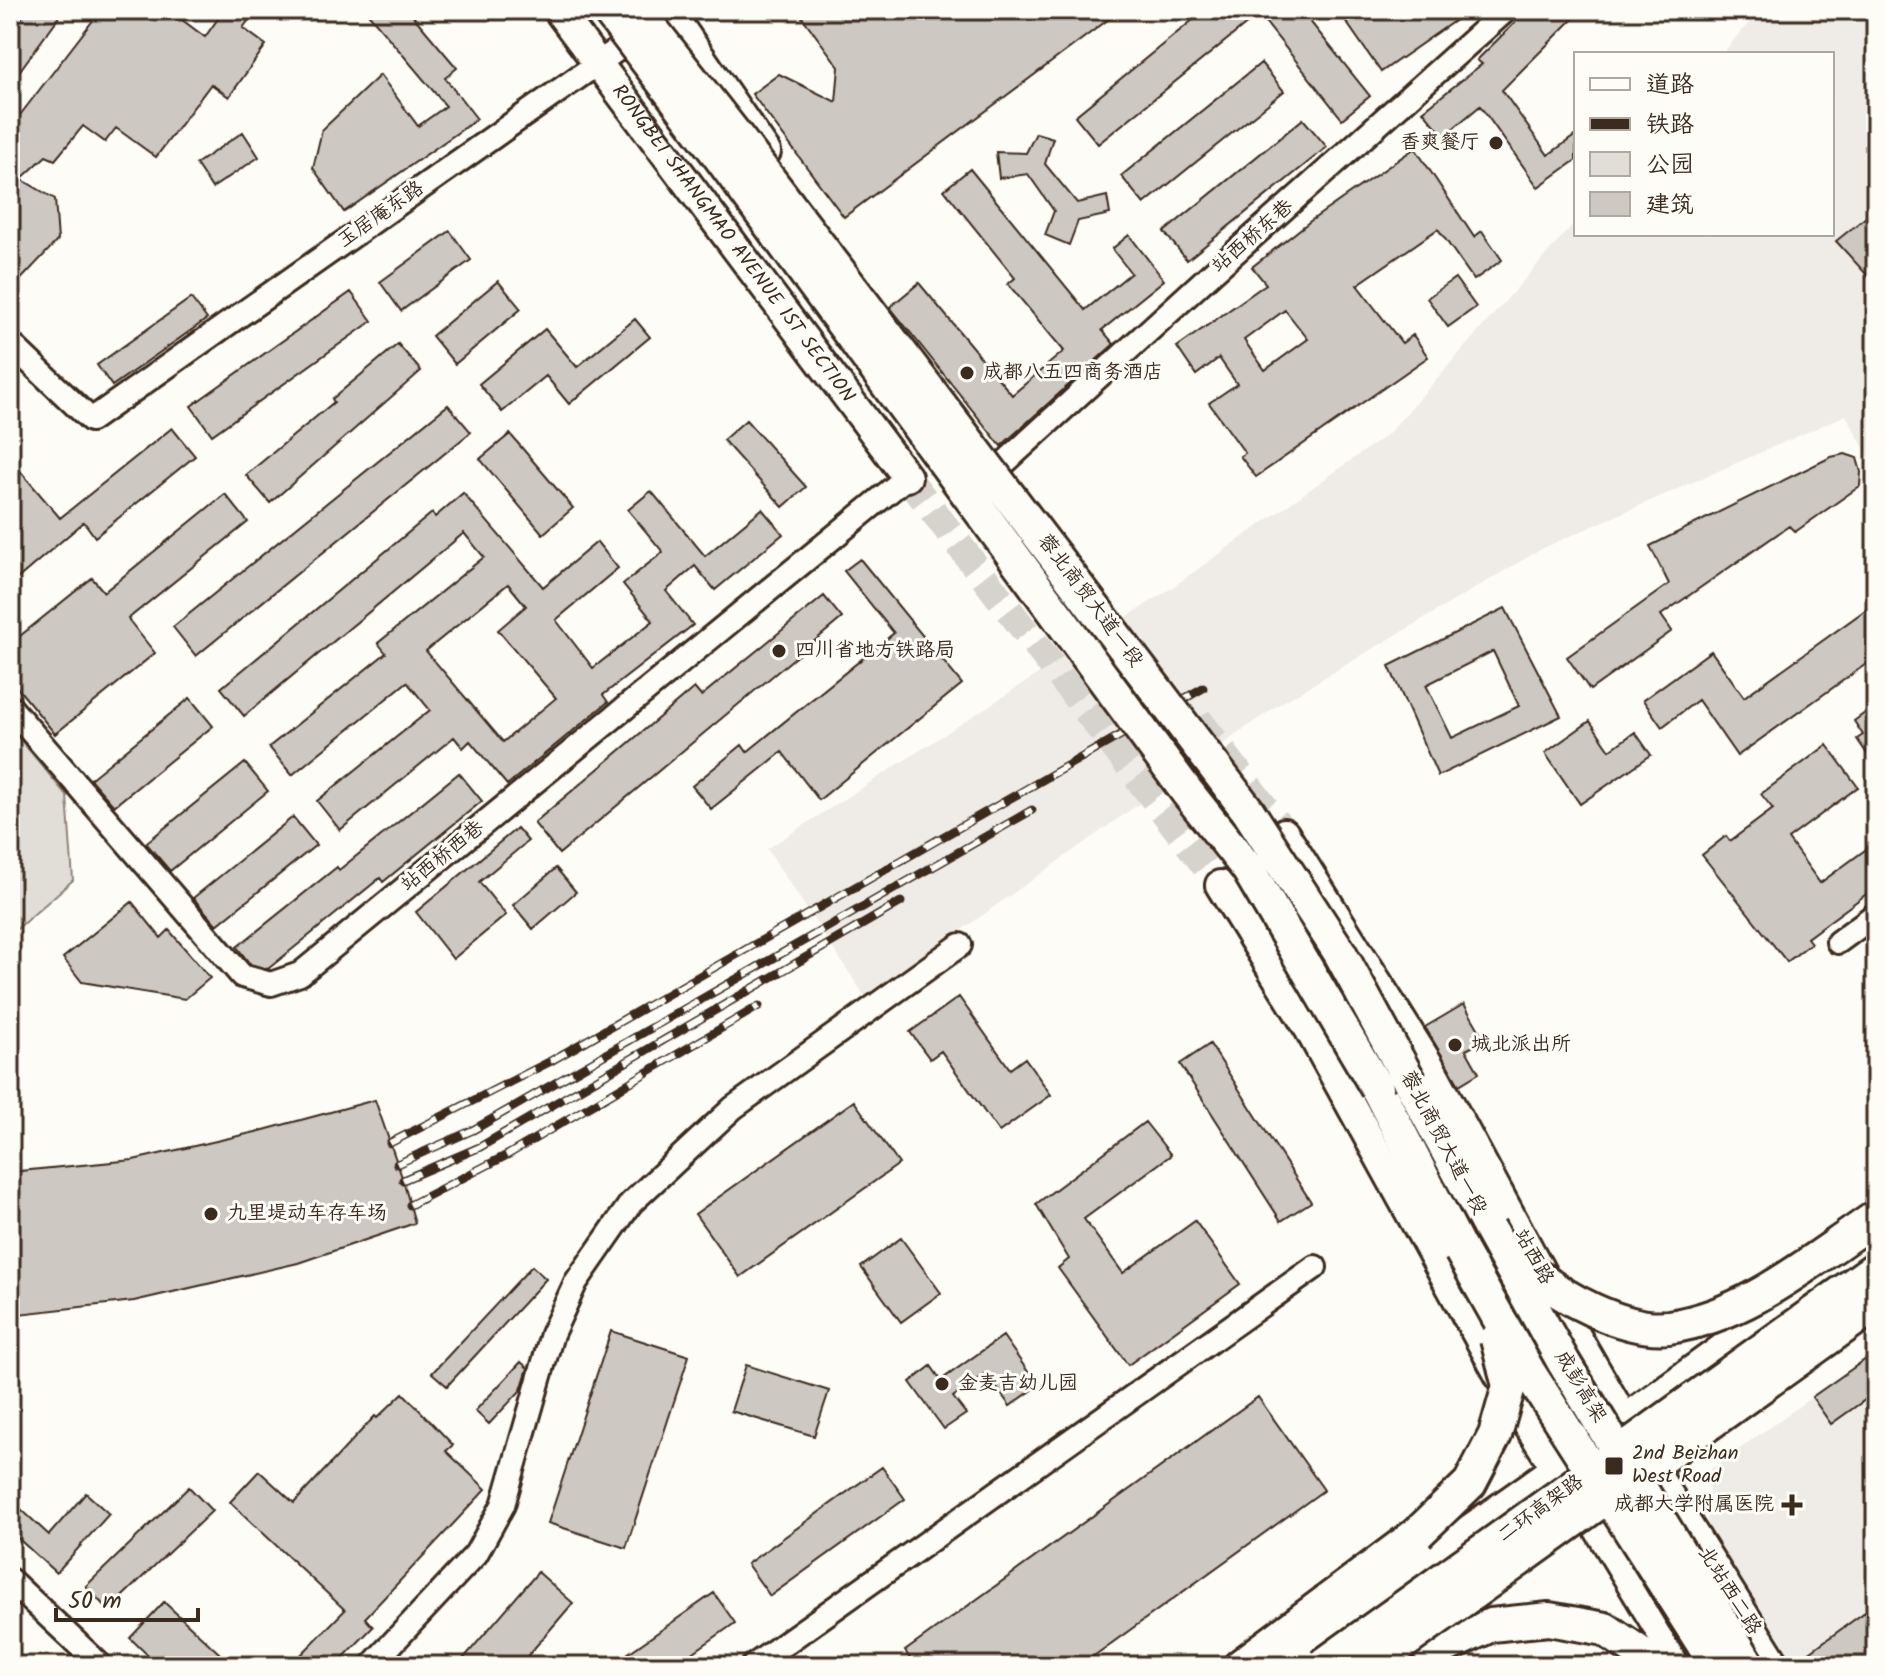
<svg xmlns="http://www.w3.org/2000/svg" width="1886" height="1676" font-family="Kalam,'LXGW WenKai TC',sans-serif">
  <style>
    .built { fill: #efece7 }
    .green { fill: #e1ded7; stroke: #8e847a; stroke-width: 2 }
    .building { fill: #cdc8c2; stroke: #3b2a1e; stroke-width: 2; fill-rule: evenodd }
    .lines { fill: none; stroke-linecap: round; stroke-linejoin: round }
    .major-tunnel { stroke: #d6d2cc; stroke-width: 28; stroke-dasharray: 28 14; stroke-linecap: butt }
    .minor-casing { stroke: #3b2a1e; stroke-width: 28 }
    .major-casing { stroke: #3b2a1e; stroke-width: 34 }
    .highway-casing { stroke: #3b2a1e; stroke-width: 38 }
    .minor { stroke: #fdfcf7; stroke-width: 22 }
    .major { stroke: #fdfcf7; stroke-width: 28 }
    .highway { stroke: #fdfcf7; stroke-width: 32 }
    .rail-casing { stroke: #3b2a1e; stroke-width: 9 }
    .rail { stroke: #fdfcf7; stroke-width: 6; stroke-dasharray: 18; stroke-linecap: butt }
    .highway-bridge-casing { stroke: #3b2a1e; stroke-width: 38; stroke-linecap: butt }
    .highway-bridge { stroke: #fdfcf7; stroke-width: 32 }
    .poi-dot { fill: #3b2a1e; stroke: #fdfcf7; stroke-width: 3 }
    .labels { text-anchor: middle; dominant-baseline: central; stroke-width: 6; stroke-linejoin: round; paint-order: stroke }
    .poi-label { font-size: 20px; fill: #3b2a1e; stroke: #fdfcf7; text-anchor: start }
    .street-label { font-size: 20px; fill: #3b2a1e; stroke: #fdfcf7 }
  </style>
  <rect width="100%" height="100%" fill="#fdfcf7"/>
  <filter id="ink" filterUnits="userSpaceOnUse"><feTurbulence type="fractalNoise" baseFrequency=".0125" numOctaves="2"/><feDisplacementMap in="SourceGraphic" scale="16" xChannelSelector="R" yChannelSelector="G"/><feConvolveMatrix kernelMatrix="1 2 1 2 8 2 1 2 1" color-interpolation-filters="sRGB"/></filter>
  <g filter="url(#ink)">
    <path class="built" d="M1760,10h116v460l-30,-55 -303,133 -265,157 -412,293 -99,-149 403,-260 218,-155 188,-213v13h256v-180h-110z
      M1876,1351v315h-80l-90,-126 4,-70z"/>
    <path class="green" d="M10,727l57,69 6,84 -63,55z"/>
    <path class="building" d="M25,10h39l-54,74v-58l8,-3z
      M101,10h68l36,27 19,-27h32l-13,18 23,17 -37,52 -18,-13 -55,73 -40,-29 -11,14 -22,-16 -28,34 -9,-4 -25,23 34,20 3,41 -48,51v-163z
      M365,10h43l49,58 -12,10 32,41 -133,93 -31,-44 9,-38 58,-55 38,51 28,-20z
      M797,10h194l6,8 12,-8h112l-277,207 -92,-123 27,-20 57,28 3,-35z
      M1205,10h96l69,86 -28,23 -83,-105 -161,130 -23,-28z
      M1338,10h132l-89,62z
      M1528,10h54l-80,80 46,65 28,-20v25l-38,27 -58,-81 -36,30 -21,-25 59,-47 -5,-4z
      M1261,63l23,28 -140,113 -23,-28z
      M1303,119l24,28 -140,113 -23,-28z
      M243,132l16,25 -47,31 -16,-24z
      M1036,133l17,5 -8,26 32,39 30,-7 3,18 -32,7 -9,24 -24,-10 9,-24 -26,-37 -29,4 -3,-26 30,1z
      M1415,148l59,89 8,-6 20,29 -28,20 -36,-51 -81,56 45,58 11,-8 15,22 -172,120 -16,-21 5,-3 -36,-50 28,-19 -18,-26 -23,17 -19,-28 89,-63 -14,-17 57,-45zM1285,310l23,29 -43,31 -21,-30z
      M970,169l115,141 46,-37 -19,-24 17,-14 35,45 -62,50 12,14 -113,102 -111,-139 29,-24 93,112 52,-44 -56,-67 7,-6 -71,-88z
      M1876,209v76l-40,-44z
      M450,231l21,29 -70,51 -21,-29z
      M1455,278l21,29 -28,20 -21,-29z
      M498,281l23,28 -66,55 -23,-28z
      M351,292l21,29 -160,114 -21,-29z
      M191,298l16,21 -95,67 -15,-21z
      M635,319l15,18 -81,67 -23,-28 -44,36 -23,-28 66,-55 32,38z
      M398,344l23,27 -151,132 -24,-28 88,-73 -2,-3z
      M448,405l23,27 -275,224 -23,-29z
      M746,420l60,67 -23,20 -60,-67z
      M172,428l23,28 -100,81 -11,-15 -74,63v-126l50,59z
      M510,434l63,74 -30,26 -63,-75z
      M1845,454l12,4 4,14 -1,14 -65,46 -6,-6 -128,89 11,16 -82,59 -23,-33 102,-73 -19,-38 181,-89z
      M651,491l54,65 57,-47 21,25 -68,56 -20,-24 -29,25 27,34 -90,70 5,7 -101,83 -37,-44 -7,7 -9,-11 -114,93 -23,-29 113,-91 -23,-28 -115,93 -23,-28 117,-94 -8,-10 106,-86 -20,-24 -220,183 -23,-28 211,-175 3,4 28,-24 80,94 54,-45 21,26 -62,52 37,48 60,-47 -30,-37 40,-32 -35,-42zM508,584l18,22 -28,24 58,68 -53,44 -77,-91z
      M225,494l23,28 -120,97 27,34 -100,81 -39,-48 -6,5v-47l82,-66 12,14z
      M860,559l102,125 -143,116 -37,-48 -71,57 -19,-23 50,-41 5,7 147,-119 -50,-62z
      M824,596l18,22 -283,236 -25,-31 160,-135 7,8z
      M1505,608l56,108 -123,60 -49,-110zM1493,651l26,55 -67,32 -26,-53z
      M1867,609l9,12v36l-139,99 -39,-56 -36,27 -19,-27 68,-49 33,46z
      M190,698l23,28 -99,80 -24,-27z
      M1876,705v62l-19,-28 6,-4 -9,-14z
      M1590,721l20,29 25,-18 16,23 -71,49 -35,-51z
      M1827,745l31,42 -70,52 32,44 56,-41v45l-69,51 4,5 -24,19 -85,-107 24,-19 4,5 43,-32 -12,-15z
      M245,763l23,28 -98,80 -24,-28z
      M459,773l23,28 -99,81 -3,-4 -112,91 -18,-5 -13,-17 100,-80 2,3z
      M293,817l23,28 -99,80 -24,-27z
      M517,828l11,13 -49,41 27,33 -53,44 -37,-47z
      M556,868l20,24 -43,37 -20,-24z
      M132,902l29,36 8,-8 41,48 -25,21 -103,-17 -19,-24z
      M959,997l51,72 15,-11 26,37 -52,37 -58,-81 -11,8 -20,-27z
      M1464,1004l21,36 -19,10 13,23 -20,12 -34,-58z
      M1210,1044l101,158 -30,19 -101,-157z
      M375,1100l28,80 12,43 -117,40 -164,38 -124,14v-143l123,-12 127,-29z
      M854,1101l45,63 -159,113 -45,-63z
      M1145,1122l26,33 -87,64 39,54 72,-52 45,63 -112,81 -70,-97 11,-9 -33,-55z
      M901,1238l40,55 -40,29 -40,-55z
      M532,1266l14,13 -99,107 -15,-13z
      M611,1331l78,25 -63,192 -78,-25z
      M1003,1336l35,50 -28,20 -24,-33 -33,24 13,17 -22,15 -34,-47 21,-16 10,14z
      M1876,1352v40l-45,32 -19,-27z
      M521,1362l7,6 -7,22 -32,34 -14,-13z
      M746,1365l83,26 -15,45 -83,-25z
      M403,1393l50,52 -7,6 40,38 -121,129 8,9 -38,39h-45l55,-56 -115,-108 29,-31 35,32 81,-87 2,2z
      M1258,1397l66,93 -244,176h-165l-10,-15z
      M882,1467l23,32 -135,97 -23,-32z
      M189,1487l23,24 -104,99 -22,-24z
      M86,1493l23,21 -53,59 -46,-42v-32l39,36z
      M538,1572l35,31 -54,63h-62z
      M714,1593l21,30 -61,43h-64z
      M164,1602l69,64h-74l-29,-28z
      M1876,1604v62h-83v-2z"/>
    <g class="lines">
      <path class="major-tunnel" d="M907,477l313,408
        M1198,719l86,114"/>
      <defs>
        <path id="minor" d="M10,12l1,-2
          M10,343l81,77 550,-387
          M1001,466l211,-193 294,-263
          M10,707l232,269 29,8 29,-10 607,-497
          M1838,942l38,-28
          M1592,1524l86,142
          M10,1580l91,86
          M371,1666l105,-112 27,-49 49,-171 24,-52 55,-79 102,-95 227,-163
          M753,1666l562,-399"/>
        <g id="major">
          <path id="s1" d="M558,10l349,467"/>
          <path d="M668,10l98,142"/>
          <path d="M1284,833l145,232 139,257 89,154 119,190"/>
          <path d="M1220,885l89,144 209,380 62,97"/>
          <path d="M1610,1430l266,-193"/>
          <path d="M1276,1666l293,-207"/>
        </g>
        <path id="highway" d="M1410,1082l79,146
          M1377,1088l84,163
          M1853,1233l23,-16
          M1240,1666l178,-133
          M1404,1666l87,-41 58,-6 56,10 41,28 7,9"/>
      </defs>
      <use href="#minor" class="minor-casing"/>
      <use href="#major" class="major-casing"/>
      <use href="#highway" class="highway-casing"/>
      <use href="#minor" class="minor"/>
      <use href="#major" class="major"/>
      <use href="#highway" class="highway"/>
      <defs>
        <path id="rail" d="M390,1143l159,-81 654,-374
          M397,1164l76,-34 559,-320
          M403,1180l77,-33 421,-245
          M410,1205l99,-51 250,-148"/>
      </defs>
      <use href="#rail" class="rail-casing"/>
      <use href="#rail" class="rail"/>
      <defs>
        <path id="highway-bridge" d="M608,10l112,147 467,635 61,77 129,219
          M637,10l103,131 508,670 92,142 70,129
          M1489,1228l75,135 185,303
          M1461,1251l69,123 187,292
          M1513,1254c24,25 49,42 80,56 22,10 51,20 76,17 70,-10 128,-55 184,-94
          M1418,1533l52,-50 25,-48 14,-49 -12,-47
          M1322,1666l554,-398
          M1371,1666l505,-362"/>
      </defs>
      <use href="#highway-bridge" class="highway-bridge-casing"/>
      <use href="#highway-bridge" class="highway-bridge"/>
    </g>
  </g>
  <g class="poi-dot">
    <circle cx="1496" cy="143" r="8"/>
    <circle cx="967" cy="373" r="8"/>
    <circle cx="779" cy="651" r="8"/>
    <circle cx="1455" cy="1045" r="8"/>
    <circle cx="211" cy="1214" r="8"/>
    <circle cx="942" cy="1384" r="8"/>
    <rect x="1604" y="1456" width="20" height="20" rx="4"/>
    <path d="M1788 1493h8v8h8v8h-8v8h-8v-8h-8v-8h8z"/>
  </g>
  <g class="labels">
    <g class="poi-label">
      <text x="1480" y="143" text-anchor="end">香爽餐厅</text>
      <text x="983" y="373">成都八五四商务酒店</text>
      <text x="795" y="651">四川省地方铁路局</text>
      <text x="1471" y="1045">城北派出所</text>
      <text x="227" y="1214">九里堤动车存车场</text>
      <text x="958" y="1384">金麦吉幼儿园</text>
      <text x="1632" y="1454">2nd Beizhan<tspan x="1632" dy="23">West Road</tspan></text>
      <text x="1774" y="1505" text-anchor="end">成都大学附属医院</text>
    </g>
    <g class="street-label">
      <text transform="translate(381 215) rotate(-35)">玉居庵东路</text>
      <text transform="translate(1253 237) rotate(-41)">站西桥东巷</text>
      <text stroke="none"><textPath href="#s1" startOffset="292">RONGBEI SHANGMAO AVENUE 1ST SECTION</textPath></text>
      <text transform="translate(1090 601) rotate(53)">蓉北商贸大道一段</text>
      <text transform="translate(443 857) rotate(-39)">站西桥西巷</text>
      <text transform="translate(1443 1143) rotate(62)">蓉北商贸大道一段</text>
      <text transform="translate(1533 1257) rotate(61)">站西路</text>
      <text transform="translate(1580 1387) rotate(59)">成彭高架</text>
      <text transform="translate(1541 1509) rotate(-36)">二环高架路</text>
      <text transform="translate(1729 1591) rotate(58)">北站西二路</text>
    </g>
  </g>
  <rect width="1886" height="1676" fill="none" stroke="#fdfcf7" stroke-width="40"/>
  <rect x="20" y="20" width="1846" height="1636" fill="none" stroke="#3b2a1e" stroke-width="3" filter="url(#ink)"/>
  <rect x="1574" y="52" width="260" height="184" fill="#fdfcf7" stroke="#afa8a0" stroke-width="2"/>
  <rect x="1590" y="78" width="40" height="12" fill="#fdfcf7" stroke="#afa8a0" stroke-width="2"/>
  <text x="1646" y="92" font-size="24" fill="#3b2a1e">道路</text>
  <rect x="1590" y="118" width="40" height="12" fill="#3b2a1e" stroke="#afa8a0" stroke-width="2"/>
  <text x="1646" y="132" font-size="24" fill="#3b2a1e">铁路</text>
  <rect x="1590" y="152" width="40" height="24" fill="#e1ded7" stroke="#afa8a0" stroke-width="2"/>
  <text x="1646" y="172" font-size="24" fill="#3b2a1e">公园</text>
  <rect x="1590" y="192" width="40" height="24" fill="#cdc8c2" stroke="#afa8a0" stroke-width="2"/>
  <text x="1646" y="212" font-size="24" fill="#3b2a1e">建筑</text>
  <path d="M56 1608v12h142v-12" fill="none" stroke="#3b2a1e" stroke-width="4"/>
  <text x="68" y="1608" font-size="24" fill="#3b2a1e" stroke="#fdfcf7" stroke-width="6" paint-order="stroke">50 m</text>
</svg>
